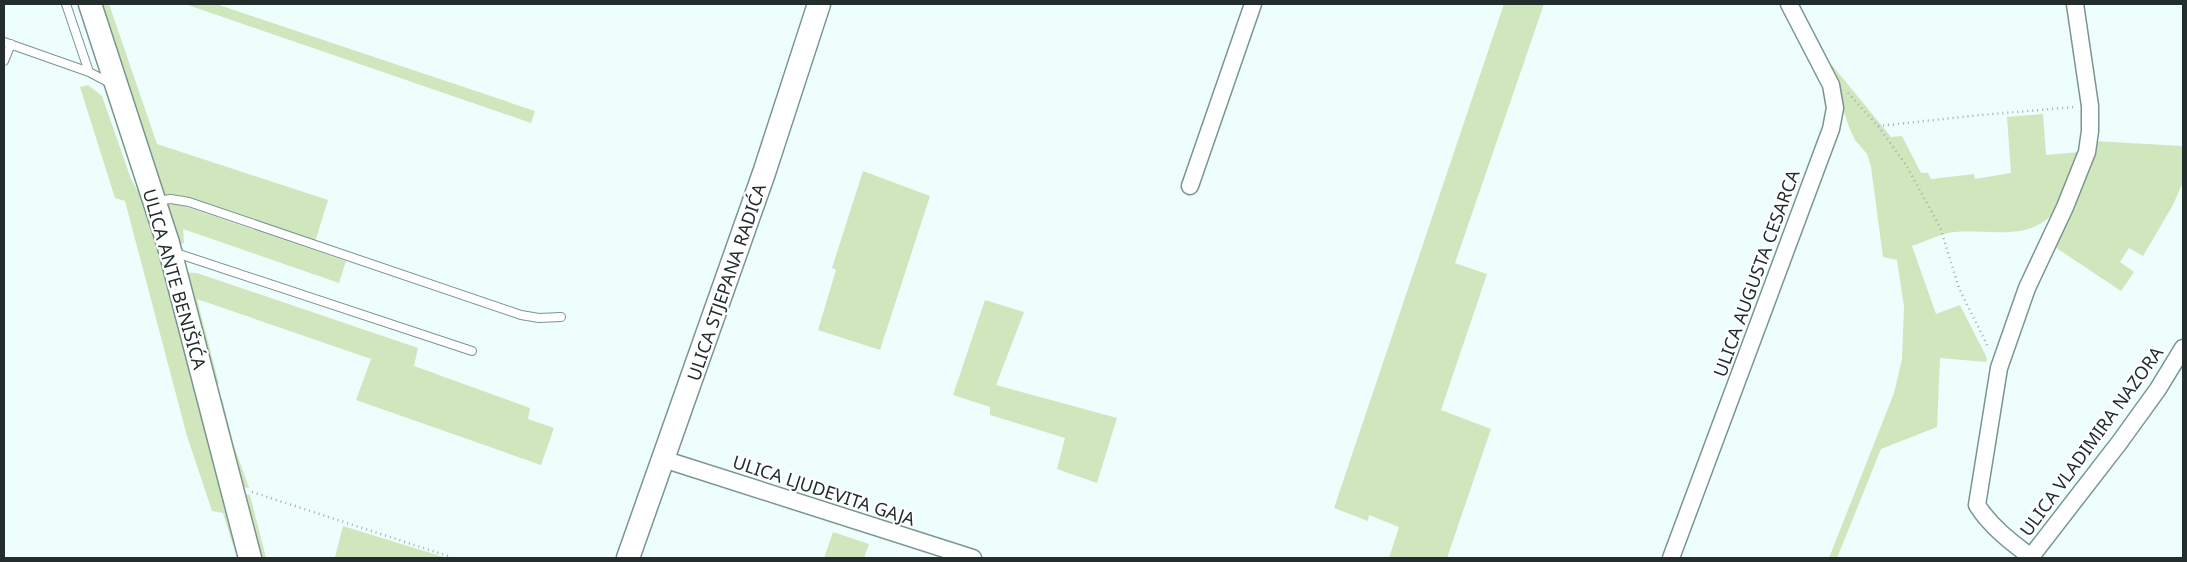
<svg xmlns="http://www.w3.org/2000/svg" width="2187" height="562" font-family="'Noto Sans',sans-serif">
  <style>
    .green { fill: #d0e7bd }
    .lines { fill: none; stroke-linecap: round; stroke-linejoin: round }
    .lane-casing { stroke: #7a9591; stroke-width: 10 }
    .street-casing { stroke: #7a9591; stroke-width: 19 }
    .secondary-casing { stroke: #7a9591; stroke-width: 25 }
    .path { stroke: #a0afad; stroke-width: 2.5; stroke-dasharray: 1 4; stroke-linecap: butt }
    .lane { stroke: #fff; stroke-width: 8 }
    .street { stroke: #fff; stroke-width: 16 }
    .secondary { stroke: #fff; stroke-width: 22 }
    .labels { text-anchor: middle; dominant-baseline: central; stroke-width: 4.5; stroke-linejoin: round; paint-order: stroke }
    .street-label { font-size: 18px; fill: #222d2c; stroke: #fff }
  </style>
  <rect width="100%" height="100%" fill="#edfefc"/>
  <path class="green" d="M96,4h13l48,140 171,56 -13,42 -135,-46 -9,-2 -9,2z
    M185,4h31l319,107 -4,12z
    M1504,4h40l-89,259 32,11 -46,136 50,19 -44,129h-58l10,-31 -30,-12 -1,6 -34,-13z
    M1827,62l5,3 59,72 11,-1 19,37h7l3,6 43,-5 1,5 36,-6 -4,-56 36,-3 3,41 34,-3c-6,14 -18,50 -26,60 -26,32 -71,15 -106,21 -12,3 -25,9 -36,13l24,68 24,-9 26,51 1,6 -47,-4 -3,69 -56,22 -44,109h-8l65,-165 8,-34 2,-52 -7,-47 -14,-3 -12,-90 -4,-13 -12,-14 -6,-13z
    M88,85l14,11 29,83 15,27 95,352h-4l-14,-45 -11,-2 -25,-75 -62,-235 -10,-3 -35,-111z
    M2094,141l89,5v36l-10,23 -30,51 -14,-8 -9,14 14,10 -13,19 -69,-46z
    M863,171l67,25 -50,154 -62,-20 18,-60 -4,-2z
    M172,202l174,59 -7,22 -156,-54 1,14 -5,2 -16,-40z
    M181,272l16,1 221,75 -4,18 116,42 -2,11 26,9 -13,37 -185,-65 15,-41 -174,-60 22,85 -11,-1z
    M985,300l39,12 -28,73 121,33 -20,65 -40,-14 8,-31 -75,-23v-8l-37,-12z
    M222,398l12,48 15,42 -6,-1 -29,-88z
    M244,494l6,1 16,63h-10z
    M343,526l104,32h-107l-5,-1z
    M833,532l36,12 -5,14h-40z"/>
  <g class="lines">
    <defs>
      <path id="lane" d="M66,4l23,68 21,11
        M4,42l85,30
        M4,61l7,-17
        M156,201l15,-2 18,3 332,113 18,3 22,-1
        M173,252l299,99"/>
      <path id="street" d="M1190,186l63,-182
        M663,459l310,99
        M2031,557c-20,-15 -41,-31 -54,-52l22,-137 28,-80 38,-81 22,-55 3,-21v-25l-15,-102
        M1671,558l160,-429 4,-21 -4,-23 -42,-81
        M2030,558l89,-115 39,-54 25,-41"/>
      <path id="secondary" d="M90,4l78,239 82,315
        M628,558l136,-385 55,-169"/>
    </defs>
    <use href="#lane" class="lane-casing"/>
    <use href="#street" class="street-casing"/>
    <use href="#secondary" class="secondary-casing"/>
    <path class="path" d="M1848,93l30,33 28,39 34,62 19,61 30,61
      M1878,126l103,-11 94,-8
      M252,492l196,64"/>
    <use href="#lane" class="lane"/>
    <use href="#street" class="street"/>
    <use href="#secondary" class="secondary"/>
  </g>
  <g class="labels">
    <g class="street-label">
      <text transform="translate(1756 273) rotate(-70)">ULICA AUGUSTA CESARCA</text>
      <text transform="translate(175 279) rotate(74)">ULICA ANTE BENIŠIĆA</text>
      <text transform="translate(726 282) rotate(-71)">ULICA STJEPANA RADIĆA</text>
      <text transform="translate(2091 441) rotate(-54)">ULICA VLADIMIRA NAZORA</text>
      <text transform="translate(824 490) rotate(18)">ULICA LJUDEVITA GAJA</text>
    </g>
  </g>
  <rect width="2187" height="562" fill="none" stroke="#222d2c" stroke-width="10"/>
</svg>
